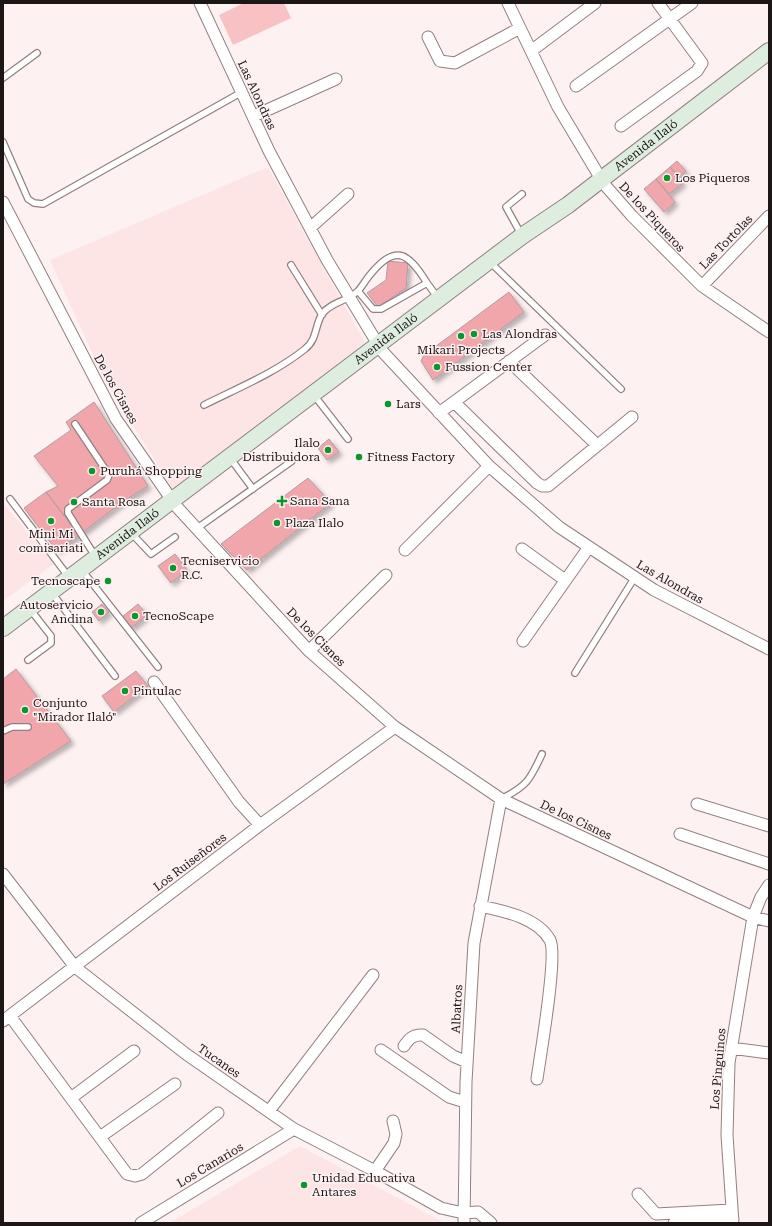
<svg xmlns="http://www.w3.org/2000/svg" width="772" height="1226" font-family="'Roboto Serif',serif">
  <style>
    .built { fill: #fde5e6 }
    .green { fill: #f8c1c4 }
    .building { fill: #f0a6ab; stroke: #b19d9e; filter: url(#shadow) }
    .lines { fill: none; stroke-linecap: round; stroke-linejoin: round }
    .service-casing { stroke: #928080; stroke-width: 8 }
    .minor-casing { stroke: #928080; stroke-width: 13 }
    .secondary-casing { stroke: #928080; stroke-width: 18 }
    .service { stroke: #fff; stroke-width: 5.5 }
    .minor { stroke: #fff; stroke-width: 11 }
    .secondary { stroke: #ddeede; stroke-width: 16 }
    .poi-dot { fill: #0c962c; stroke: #fef1f2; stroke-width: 1.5 }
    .labels { text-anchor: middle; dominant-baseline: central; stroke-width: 3; stroke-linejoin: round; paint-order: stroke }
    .street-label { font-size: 12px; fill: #1d1617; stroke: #fef1f2 }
    .poi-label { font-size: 12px; fill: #1d1617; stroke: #fef1f2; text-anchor: start }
  </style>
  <defs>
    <filter id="shadow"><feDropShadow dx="3.5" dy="3.5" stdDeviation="2" flood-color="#0004"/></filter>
  </defs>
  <rect width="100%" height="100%" fill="#fef1f2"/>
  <path class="built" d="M268,167l97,176 -189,151 -72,-115 -54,-119z
    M3,503l51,61 -51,37z
    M300,1146l145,77h-276z"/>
  <path class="green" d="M244,3h40l7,15 -58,27 -14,-30z"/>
  <path class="building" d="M677,161l9,10 -7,6 -9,-10z
    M670,167l13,16 -14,11 -13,-15z
    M656,179l19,23 -11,10 -20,-23z
    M388,261l20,2 -2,25 -28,19 -11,-14 19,-13z
    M509,292l15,20 -91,68 -12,-19 3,-6z
    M94,402l54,84 -27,17 -42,32 -33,-43 12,-6 -24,-30 37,-26 -5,-8z
    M329,439l10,13 -12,8 -9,-12z
    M308,478l23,25 -84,67 -26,-26z
    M46,492l33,43 -22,16 -33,-43z
    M175,554l12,16 -16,13 -13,-17z
    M102,604l7,8 -10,9 -7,-9z
    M138,604l9,11 -16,13 -9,-11z
    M16,669l55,72 -68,43v-105z
    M136,671l12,15 -34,26 -12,-16z"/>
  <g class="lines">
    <defs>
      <path id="service" d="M3,78l34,-25
        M3,142l25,57 6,4 9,1 199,-112
        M521,234l-15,-27 16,-13
        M291,265l31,50
        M494,266l127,123
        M358,291l15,18h8l46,-26 11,15
        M317,399l31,40
        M204,405c34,-17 71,-32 101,-56 12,-9 10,-24 17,-35 9,-12 26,-13 36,-23 4,-4 7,-10 11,-15 26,-33 39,-24 58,7
        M75,424l34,51 -2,5 -39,29v4l27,43
        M233,462l20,27
        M10,499l58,77
        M196,529l96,-68
        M134,536l17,18 24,-17
        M85,574l73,93
        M55,597l60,79
        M28,660l23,-17v-7l-18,-23
        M575,673l60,-96
        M3,731l9,-4h16
        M501,799c26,-13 29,-19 41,-45"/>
      <path id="minor" d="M200,3l69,148 58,109 55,91 107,115 70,61 95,63 115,59
        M508,3l50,104 46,77 28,32 70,70 67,46
        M428,37l12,24 15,2 65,-35
        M531,51l64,-48
        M576,86l116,-83
        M254,116l82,-37
        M621,126l76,-55 5,-8 -44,-60
        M3,202l113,217 60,87 133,145 86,76 106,72 252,118 16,4
        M310,228l38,-34
        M702,286l67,-70
        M509,361l88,84
        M454,402l83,81 5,3h6l84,-69
        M439,413l106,-78
        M522,549l43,31
        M405,550l84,-84
        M523,641l66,-94
        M309,651l77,-76
        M154,682l85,120 21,23
        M697,804l72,22
        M680,834l89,30
        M3,874l72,93 111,87 108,75 81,42 66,37 22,5 15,-1 13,11
        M480,906c23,5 57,11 70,34 8,15 -10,117 -13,139
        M10,1016l117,158 8,2 7,-2 76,-61
        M3,1021l257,-196 135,-98
        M404,1046c5,-7 9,-12 19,-11l30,21 14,6
        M731,1048l38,5
        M381,1050l68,47 16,5
        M71,1098l63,-47
        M269,1111l104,-136
        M100,1137l75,-53
        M375,1171l19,-28 2,-9 -3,-13
        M638,1194l18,20 75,-4
        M141,1223l153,-94
        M464,1223l2,-141 8,-139 27,-144
        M674,1223l59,-4
        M733,1223l-6,-88 2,-72 24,-146 8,-20 8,-12"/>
      <g id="secondary">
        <path id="s1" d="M3,628l519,-392 46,-31 201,-154"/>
      </g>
    </defs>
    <use href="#service" class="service-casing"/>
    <use href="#minor" class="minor-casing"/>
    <use href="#secondary" class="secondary-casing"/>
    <use href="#service" class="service"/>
    <use href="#minor" class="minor"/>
    <use href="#secondary" class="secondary"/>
  </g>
  <g class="poi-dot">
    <circle cx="667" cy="178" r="4"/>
    <circle cx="474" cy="334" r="4"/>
    <circle cx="461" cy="336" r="4"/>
    <circle cx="437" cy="367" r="4"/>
    <circle cx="388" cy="404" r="4"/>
    <circle cx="328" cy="450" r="4"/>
    <circle cx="359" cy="457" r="4"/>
    <circle cx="92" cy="471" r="4"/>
    <path d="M280 495h4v4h4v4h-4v4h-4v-4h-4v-4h4z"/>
    <circle cx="74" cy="502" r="4"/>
    <circle cx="51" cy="521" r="4"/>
    <circle cx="277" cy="523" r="4"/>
    <circle cx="173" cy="568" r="4"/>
    <circle cx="108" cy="581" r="4"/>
    <circle cx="101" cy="612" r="4"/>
    <circle cx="135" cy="616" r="4"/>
    <circle cx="125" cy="691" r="4"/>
    <circle cx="25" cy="710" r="4"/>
    <circle cx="304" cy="1185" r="4"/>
  </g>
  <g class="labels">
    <g class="street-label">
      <text transform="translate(257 95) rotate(65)">Las Alondras</text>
      <text stroke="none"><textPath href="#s1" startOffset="804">Avenida Ilaló</textPath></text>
      <text transform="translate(652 217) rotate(47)">De los Piqueros</text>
      <text transform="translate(726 242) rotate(-46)">Las Tortolas</text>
      <text stroke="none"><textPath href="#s1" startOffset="480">Avenida Ilaló</textPath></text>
      <text transform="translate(116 389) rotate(61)">De los Cisnes</text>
      <text stroke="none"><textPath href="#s1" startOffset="156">Avenida Ilaló</textPath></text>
      <text transform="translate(670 582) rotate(30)">Las Alondras</text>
      <text transform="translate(316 637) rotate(45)">De los Cisnes</text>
      <text transform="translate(576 820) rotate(25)">De los Cisnes</text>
      <text transform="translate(190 862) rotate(-37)">Los Ruiseñores</text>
      <text transform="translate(457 1009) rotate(-87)">Albatros</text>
      <text transform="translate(219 1061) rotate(35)">Tucanes</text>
      <text transform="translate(718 1069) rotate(-85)">Los Pinguinos</text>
      <text transform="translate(210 1165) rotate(-31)">Los Canarios</text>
    </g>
    <g class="poi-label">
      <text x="675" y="178">Los Piqueros</text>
      <text x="482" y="334">Las Alondras</text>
      <text x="461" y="350" text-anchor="middle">Mikari Projects</text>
      <text x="445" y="367">Fussion Center</text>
      <text x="396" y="404">Lars</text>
      <text x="320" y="443" text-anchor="end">Ilalo<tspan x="320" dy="14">Distribuidora</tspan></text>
      <text x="367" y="457">Fitness Factory</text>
      <text x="100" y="471">Puruhá Shopping</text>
      <text x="290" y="501">Sana Sana</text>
      <text x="82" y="502">Santa Rosa</text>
      <text x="285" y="523">Plaza Ilalo</text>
      <text x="51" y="534" text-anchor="middle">Mini Mi<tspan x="51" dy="14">comisariati</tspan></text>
      <text x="181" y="561">Tecniservicio<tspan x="181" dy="14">R.C.</tspan></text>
      <text x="100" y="581" text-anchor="end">Tecnoscape</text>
      <text x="93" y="605" text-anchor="end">Autoservicio<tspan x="93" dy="14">Andina</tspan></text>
      <text x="143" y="616">TecnoScape</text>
      <text x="133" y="691">Pintulac</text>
      <text x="33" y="703">Conjunto<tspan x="33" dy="14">"Mirador Ilaló"</tspan></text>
      <text x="312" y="1178">Unidad Educativa<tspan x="312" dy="14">Antares</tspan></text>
    </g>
  </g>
  <rect width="772" height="1226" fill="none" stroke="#1d1617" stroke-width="8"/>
</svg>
